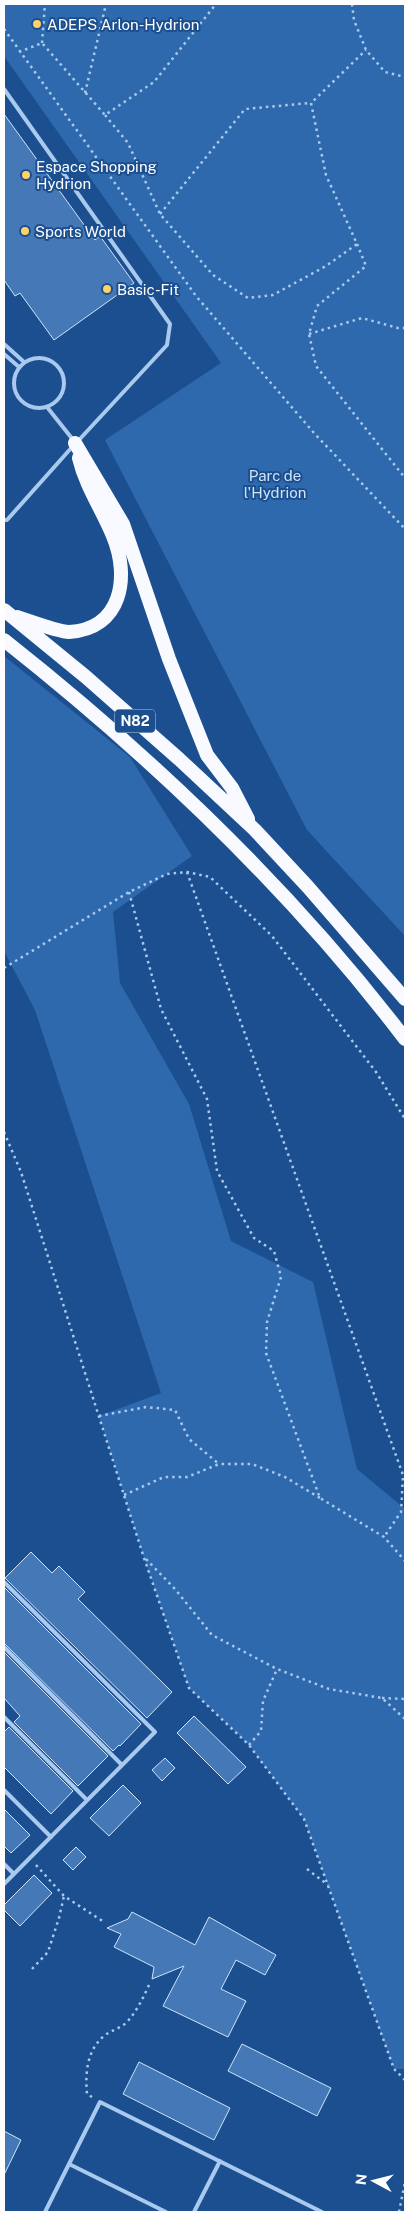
<svg xmlns="http://www.w3.org/2000/svg" width="409" height="2216" font-family="'Public Sans',sans-serif">
  <style>
    .green { fill: #2e69ad }
    .building { fill: #4478b7; stroke: #cfe3fa }
    .lines { fill: none; stroke-linecap: round; stroke-linejoin: round }
    .path { stroke: #a9c9ee; stroke-width: 2.5; stroke-dasharray: 2.5 4; stroke-linecap: butt }
    .service { stroke: #a9c9ee; stroke-width: 4 }
    .trunk { stroke: #f8faff; stroke-width: 14 }
    .poi-dot { fill: #ffd166; stroke: #1b4f8f; stroke-width: 2 }
    .labels { text-anchor: middle; dominant-baseline: central; stroke-width: 4; stroke-linejoin: round; paint-order: stroke }
    .shield { fill: #1b4f8f; stroke: #bbcadd; stroke-width: 1 }
    .shield-label { font-size: 14px; font-weight: bold; fill: #fff }
    .poi-label { font-size: 15px; fill: #fff; stroke: #1b4f8f; text-anchor: start }
    .park-label { font-size: 15px; fill: #cfe3fa; stroke: #1b4f8f }
  </style>
  <rect width="100%" height="100%" fill="#1b4f8f"/>
  <path class="green" d="M4,4h401v932l-98,-106 -202,-390 116,-77 -217,-307z
    M4,656l126,101 62,99 -79,56 7,71 69,121 42,137 82,41 44,187 48,40v560h-11l-90,-250 -55,-74 -60,-57 -45,-130 -45,-142 62,-23 -126,-383 -31,-59z"/>
  <path class="building" d="M4,114l91,126 5,-4 34,47 -80,57 -34,-47 -5,3 -11,-16z
    M31,1552l21,21 7,-7 26,26 -7,7 94,93 -25,26 -142,-140z
    M4,1587l137,137 -21,22 -1,-1 -6,6 -109,-108z
    M4,1652l104,104 -30,30 -64,-64 6,-6 -16,-18z
    M194,1716l52,51 -18,17 -51,-51z
    M9,1727l64,64 -22,23 -47,-47v-35z
    M165,1758l10,10 -13,13 -10,-11z
    M123,1785l18,18 -32,33 -19,-18z
    M4,1809l26,26 -19,18 -7,-7z
    M76,1847l10,10 -13,13 -10,-10z
    M34,1875l18,18 -32,33 -16,-16v-5z
    M132,1912l63,33 14,-28 67,38 -11,20 -29,-15 -15,29 25,12 -18,36 -65,-31 21,-40 -32,13 2,-12 -40,-20 7,-13 -14,-6 21,-9z
    M242,2044l89,44 -14,28 -89,-45z
    M139,2062l91,46 -16,32 -91,-46z
    M4,2131l17,9 -17,35z"/>
  <g class="lines">
    <path class="path" d="M352,4l2,16 12,30 19,22 20,5
      M4,29l192,267 118,137 91,96
      M42,43l3,-39
      M19,52l23,-9 63,72 49,-33 62,-78
      M85,93l21,-89
      M105,115l23,28 32,71 53,61 35,23 25,-3 53,-29 31,-22 -31,-69 -15,-72 55,-53
      M160,214l85,-105 65,-6
      M357,244l9,22 -49,40 -8,28 7,32 89,112
      M309,334l53,-16 36,10h7
      M187,872l216,603 -2,37 -17,25
      M129,892l32,117 46,90 10,72 37,67 20,13 7,26 -14,45 -1,31 54,145 64,39 21,24
      M4,968l125,-76 38,-18 20,-2 23,5 62,59 104,136 29,47
      M4,1132l17,40 123,386 45,130 60,57 55,74 90,250 11,11
      M99,1416l47,-9 29,3 14,29 30,25
      M124,1495l40,-18h23l32,-13h33l33,13 35,21
      M146,1559l29,30 37,46 65,34 52,20 53,9 23,21
      M382,1698l23,1
      M249,1745l12,-14 2,-30 14,-32
      M36,1865l28,31 40,26
      M307,1869l21,16
      M32,1969l16,-17 11,-34 5,-22
      M92,2097l-5,-3c-2,-21 0,-44 17,-58 7,-6 16,-7 23,-14 10,-11 16,-24 22,-37
      M399,2212l6,-30"/>
    <path class="service" d="M4,89l166,235 -3,21 -89,96
      M4,344l20,18
      M4,354l15,13
      M14 383a25 25 0 1 1 50 0a25 25 0 1 1-50 0Z
      M47,407l27,34
      M4,520h3l66,-74
      M4,1582l151,150 -151,152
      M4,1647l118,118
      M4,1717l83,83
      M4,1790l47,47
      M4,1864l10,10
      M69,2164l97,48
      M45,2212l55,-110 222,110
      M194,2212l26,-51"/>
    <path class="trunk" d="M75,443l48,81 46,135 38,96 25,33 16,31
      M4,610l82,67 93,82 76,71 53,57 97,112
      M17,617c12,4 42,15 52,15 53,-3 61,-55 44,-96 -11,-27 -27,-49 -34,-78
      M4,640c148,117 286,248 401,399"/>
  </g>
  <g class="poi-dot">
    <circle cx="37" cy="24" r="5"/>
    <circle cx="26" cy="175" r="5"/>
    <circle cx="25" cy="231" r="5"/>
    <circle cx="107" cy="289" r="5"/>
  </g>
  <g class="labels">
    <rect class="shield" x="115" y="709.5" width="40" height="23" rx="4"/>
    <g class="shield-label">
      <text x="135" y="721">N82</text>
    </g>
    <g class="poi-label">
      <text x="47" y="24">ADEPS Arlon-Hydrion</text>
      <text x="36" y="166">Espace Shopping<tspan x="36" dy="17">Hydrion</tspan></text>
      <text x="35" y="231">Sports World</text>
      <text x="117" y="289">Basic-Fit</text>
    </g>
    <g class="park-label">
      <text x="275" y="475">Parc de<tspan x="275" dy="17">l'Hydrion</tspan></text>
    </g>
  </g>
  <rect width="409" height="2216" fill="none" stroke="#ffffff" stroke-width="10"/>
  <g transform="translate(374 2181) rotate(277)" stroke="#1b4f8f" stroke-width="4" paint-order="stroke">
  <path d="M0-4L9 19L0 12L-9 19Z" fill="#ffffff"/>
  <text y="-8" font-size="14" font-weight="bold" text-anchor="middle" fill="#ffffff">N</text>
  </g>
</svg>
